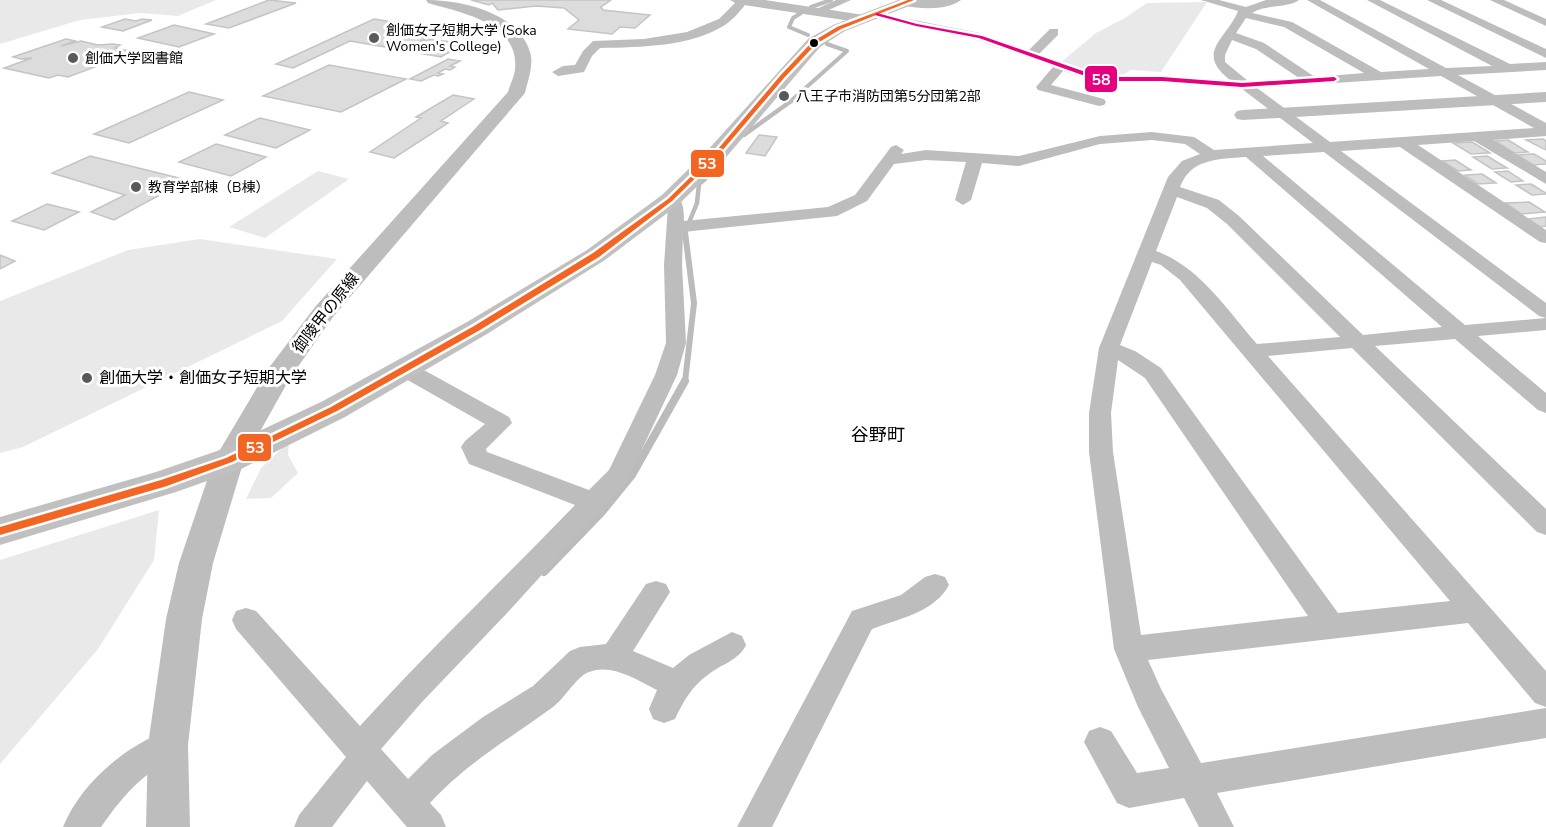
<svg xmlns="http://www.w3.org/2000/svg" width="1546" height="827" font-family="'Nunito Sans','Noto Sans JP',sans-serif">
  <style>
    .green { fill: #e9e9e9 }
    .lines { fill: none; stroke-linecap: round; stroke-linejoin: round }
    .stream-far3 { stroke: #bbb; stroke-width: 4 }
    .stream-far2 { stroke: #bbb; stroke-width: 4.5 }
    .stream-far1 { stroke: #bbb; stroke-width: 6 }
    .stream { stroke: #bbb; stroke-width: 8 }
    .building { fill: #dcdcdc; stroke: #c4c4c4; stroke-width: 1.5 }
    .minor { fill: #bdbdbd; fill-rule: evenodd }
    .tertiary { fill: #bdbdbd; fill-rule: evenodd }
    .secondary { fill: #c0c0c0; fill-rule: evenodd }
    .bus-1-casing { stroke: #fff; stroke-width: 5 }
    .bus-2-casing { stroke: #fff; stroke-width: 5 }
    .bus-1 { fill: #f26522; fill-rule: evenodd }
    .bus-2 { fill: #e5007d; fill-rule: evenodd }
    .poi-dot { fill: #595959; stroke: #fff; stroke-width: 2 }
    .bus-dot { fill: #000; stroke: #fff; stroke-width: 2 }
    .labels { text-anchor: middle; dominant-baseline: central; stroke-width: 6; stroke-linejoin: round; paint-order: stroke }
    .far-poi-label { font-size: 14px; fill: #000; stroke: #fff; text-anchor: start }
    .street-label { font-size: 16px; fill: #000; stroke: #fff }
    .poi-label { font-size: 16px; fill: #000; stroke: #fff; text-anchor: start }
    .neighbourhood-label { font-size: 18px; fill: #000; stroke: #fff }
    .line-badge { stroke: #fff; stroke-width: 2 }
    .badge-label { font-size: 16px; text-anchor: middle; font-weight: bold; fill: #fff }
  </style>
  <rect width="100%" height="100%" fill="#fff"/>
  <path class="green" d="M0,0h216l-38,16 -38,-3 -60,7 -80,24z
    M1207,2l-46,70 -30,-2 -12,7 -59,-14 36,-30 29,-15 22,-15z
    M318,171l31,8 -84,59 -36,-11z
    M200,239l137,20 -55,62 -259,126 -23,6v-152l128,-51z
    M289,442l-1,13 10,18 -27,25 -25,1 15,-31z
    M159,510l-5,50 -56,89 -98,115v-204z"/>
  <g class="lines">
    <path class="stream-far3" d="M811,7l20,-7
      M801,13l-8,5 -4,9 19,8
      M792,100l55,-49 -20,-7"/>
    <path class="stream-far2" d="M744,135l50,-36
      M688,225l9,-22 2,-19 6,-5"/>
    <path class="stream-far1" d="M685,382l9,-79 -9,-71 3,-8"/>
    <path class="stream" d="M544,572l57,-59 31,-38 53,-94"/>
  </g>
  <path class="building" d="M269,0l27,3 -67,25 -23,-4z
    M471,0h140l-10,7 2,3 47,5 -15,13 -15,-1 -8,7 -44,-5 11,-9 -15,-12 -28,-2 -38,4 -6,-7 -3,2z
    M125,19l11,2 6,-2 10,1 -29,11 -21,-4z
    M374,19l48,8 -11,8 16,3 -8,4 12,-3 32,5 -22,13 -34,-6 6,-3 -3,-1 -7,3 -53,-9 -57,27 -17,-4z
    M174,25l40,9 -35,13 -41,-9z
    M66,39l9,2 -14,5 20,-5 17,4 15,-1 7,1 -5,3 20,4 -67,25 -10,-2 -9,3 -45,-10 28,-10 -11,1 -8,-2z
    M448,59l12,2 -10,5 5,1 -5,3 -5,-1 -7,4 5,1 -5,2 -4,-1 -13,6 -11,-2z
    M329,65l77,14 -65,33 -78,-16z
    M189,92l34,8 -94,43 -35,-9z
    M453,95l21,4 -33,22 7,2 -54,35 -24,-6 51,-34 -5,-1z
    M260,118l50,12 -34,18 -51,-13z
    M759,135l18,2 -12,19 -19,-3z
    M1543,139l3,2v9l-20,-10z
    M1508,140l20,12 -14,1 -19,-12z
    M1472,142l18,11 -19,1 -18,-11z
    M216,144l50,13 -35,19 -52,-14z
    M1534,154l12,7v3l-13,1 -16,-10z
    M90,156l97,24 -73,40 -23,-8 34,-17 -73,-22z
    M1487,156l20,12 -15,1 -19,-12z
    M1455,160l16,10 -13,1 -16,-10z
    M1508,171l15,10 -12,1 -16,-10z
    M1482,174l14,9 -18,1 -13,-9z
    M1531,184l15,9v1l-14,1 -16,-10z
    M1529,202l16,10 -24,2 -15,-11z
    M47,204l32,8 -35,18 -32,-9z
    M1546,217v9l-6,1 -12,-8z
    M0,255l15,6 -15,8z"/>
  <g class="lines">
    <path class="minor" d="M738,0l10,1c-6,8 -14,18 -23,24 -35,22 -84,22 -125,23l-8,8 -8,16 -26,4 -6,-4 11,-6 12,-1 8,-14 10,-10 51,-2 43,-7 32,-13z
      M836,0h15l-29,13h-8l-2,-2z
      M904,0h57c-14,11 -43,9 -60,5l-1,-2z
      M1201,0h18l27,7 20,-7h33c-10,8 -32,4 -47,13l40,9 89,50 48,-3 -122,-69h13l126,68 46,-2 -125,-66h13l130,64 36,-2v8l-88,5 88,48v13l-53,4 53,32v12l-72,-43 -56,4 128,85v13l-6,-1 -140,-95 -59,4 205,152v15l-7,-2 -215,-164 -61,4 202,169 81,-7v12l-68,6 68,57v20l-8,-3 -83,-71 -80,7 171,163v26l-9,-3 -185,-184 -84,8 278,315v36l-11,-4 -67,-80 -320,37 13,29 40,74 345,-55v30l-329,55 17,34h-35l-15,-29 -55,10 -12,-5 -33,-61 5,-11 11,-4 11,4 26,42 32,-5 -31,-61 -24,-58 -25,-197v-39l10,-65 69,-171 14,-16 18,-7 -15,-10 -33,-4 -52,4 -81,22 -37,-3 -11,37 -8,5 -8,-5 11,-38 -40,-2 -32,4 -27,37 -30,15 -154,16 -1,33 4,78 -9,32 -50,106 -118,130 -87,91 -41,47 27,30 24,-24 51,-38 50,-31 37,-35 10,-4 26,-3 40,-60 10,-3 10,3 4,8 -37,59 40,17 16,-13 43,-23 10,4 4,9c-7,15 -24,19 -37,29 -17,12 -25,26 -34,45l-11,4 -11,-4 -4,-10 8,-19c-20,-10 -45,-27 -68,-18 -12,4 -25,27 -36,35 -45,33 -84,54 -123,96l11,12 5,12h-39l-40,-46 -35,46h-38l5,-12 47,-58 -110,-128 -4,-9 4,-9 10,-3 10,3 104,115c69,-76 144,-147 215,-221l-106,-41 -8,-17 4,-6 20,-17 -88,-50 -3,-5 3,-5 8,-2 8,2 96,53 3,6 -26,26 1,3 102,38 20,-20 46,-95 11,-32 -2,-78 4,-59 -6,-6 2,-4c19,-4 20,11 20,25l144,-14 27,-12 36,-48 5,-2 8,5 -3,4 25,-4 93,6 81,-20 52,-4 42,5 20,13 99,-7 -71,-54 -80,-6h-63l-36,-12 -12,14 53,14 2,3 -2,3 -5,1 -61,-16 -2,-3 17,-20 -76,-27 -61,-12 -43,-12v-4l107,21 49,17 21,-21h8v6l-19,19 61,21h62l68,5c-36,-28 -3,-41 8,-69zM1246,18l38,9 80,46 -49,4 -51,-34 -28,-10zM1232,40l24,9 43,29 -51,3 -23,-19v-7zM1441,76l93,52 -204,14 -73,-54zM1246,157l196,170 -79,8 -124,-119 -20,-16 -39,-13c11,-29 39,-28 66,-30zM1177,197l30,11 20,16 113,113 -83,7c-30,-34 -57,-77 -101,-93zM1152,262l9,3 19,15 270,321 -112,12 -177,-245 -26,-17 -15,-6zM1118,360l27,18 163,238 -167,19 -28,-183 -2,-39z
      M1427,0h14l105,49v9z
      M1490,0h14l42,19v7z
      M935,574l10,3 4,8c-14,27 -51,34 -77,44l-100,198h-35l115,-216 49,-16 24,-18z
      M168,730l11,4 5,11c-8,19 -29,22 -43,35 -16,14 -28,30 -40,47h-38c18,-44 61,-80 105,-97z"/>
    <path class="tertiary" d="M426,0c35,0 92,12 104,52 4,13 -2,28 -5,41l-192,224 -43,61 -46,82 -31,103 -11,56 -14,126 2,82h-44l2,-82 18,-126 13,-56 35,-103 54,-91 47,-62 193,-215c2,-7 6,-15 7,-22 5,-47 -53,-57 -87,-67z
      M730,0h35l99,15 7,4 -7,4 -127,-19z
      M1546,92v10l-303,18 -6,-1 -3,-4 3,-4 6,-1z"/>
    <path class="secondary" d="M898,0h22l-3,3 -72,28 -25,16 -98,115 -44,43 -73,55 -118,74 -142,83 -104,52 -65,23 -176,53v-28l156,-45 61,-21 106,-50 144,-79 120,-72 75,-55 44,-43 102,-113 25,-14z"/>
    <defs>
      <path id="bus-1" d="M908,0h6l-73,29 -25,15 -32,34 -68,80 -44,43 -73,56 -119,73 -143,81 -105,51 -65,24 -167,49v-8l161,-47 65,-22 105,-51 143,-81 119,-73 75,-54 44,-43 68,-80 32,-34 25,-15z"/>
      <path id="bus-2" d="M877,13l40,11 65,12 118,41h62l80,6 92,-6 3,2 -3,2 -92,6 -80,-6h-63l-120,-43 -63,-12 -41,-11z"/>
    </defs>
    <use href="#bus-1" class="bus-1-casing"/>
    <use href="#bus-2" class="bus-2-casing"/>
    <use href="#bus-1" class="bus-1"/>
    <use href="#bus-2" class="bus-2"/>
  </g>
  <g class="poi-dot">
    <circle cx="374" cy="38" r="6"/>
    <circle cx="73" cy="58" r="6"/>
    <circle cx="784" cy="96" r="6"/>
    <circle cx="136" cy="187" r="6"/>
    <circle cx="87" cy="378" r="6"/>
  </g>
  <circle class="bus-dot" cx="814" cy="43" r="5"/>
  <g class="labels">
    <g class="far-poi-label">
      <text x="386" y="30">創価女子短期大学 (Soka<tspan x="386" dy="16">Women's College)</tspan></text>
      <text x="85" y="58">創価大学図書館</text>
      <text x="796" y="96">八王子市消防団第5分団第2部</text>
      <text x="148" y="187">教育学部棟（B棟）</text>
    </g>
    <g class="street-label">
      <text transform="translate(326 313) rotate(-52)">御陵甲の原線</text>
    </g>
    <g class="poi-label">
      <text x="99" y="378">創価大学・創価女子短期大学</text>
    </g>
    <g class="neighbourhood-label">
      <text x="878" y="435">谷野町</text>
    </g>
  </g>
  <g class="line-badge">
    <rect x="1084" y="65" width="34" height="28" rx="6" fill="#e5007d"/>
    <rect x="690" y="149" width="35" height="29" rx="6" fill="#f26522"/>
    <rect x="237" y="433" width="35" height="29" rx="6" fill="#f26522"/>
  </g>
  <g class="badge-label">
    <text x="1101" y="85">58</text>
    <text x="707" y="169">53</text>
    <text x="255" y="453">53</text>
  </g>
</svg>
